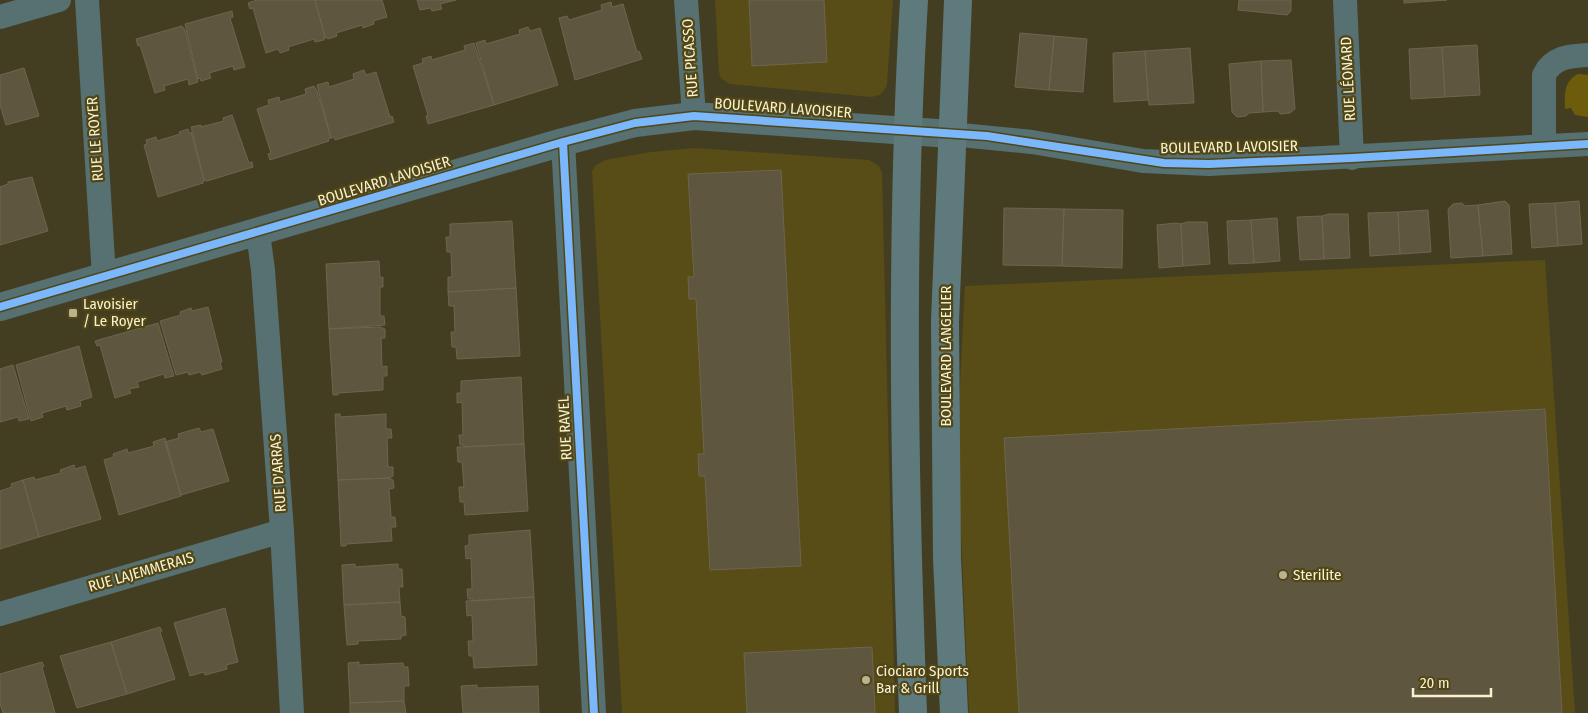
<svg xmlns="http://www.w3.org/2000/svg" width="1588" height="713" font-family="'Fira Sans Condensed',sans-serif">
  <style>
    .built { fill: #584c17 }
    .green { fill: #6d5c0c }
    .building { fill: #5e563e; stroke: #6e654e }
    .lines { fill: none; stroke-linecap: round; stroke-linejoin: round }
    .minor { stroke: #577072; stroke-width: 24 }
    .tertiary { stroke: #577072; stroke-width: 28 }
    .secondary { stroke: #5e7a7d; stroke-width: 28 }
    .cycleway-casing { stroke: #514615; stroke-width: 11 }
    .cycleway { stroke: #7ab7fb; stroke-width: 8 }
    .poi-dot { fill: #b9b394; stroke: #514615; stroke-width: 2 }
    .labels { text-anchor: middle; dominant-baseline: central; stroke-width: 4.5; stroke-linejoin: round; paint-order: stroke }
    .street-label { font-size: 15px; fill: #f9f2d2; stroke: #514615 }
    .poi-label { font-size: 15px; fill: #f9f2d2; stroke: #514615; text-anchor: start }
  </style>
  <rect width="100%" height="100%" fill="#433e22"/>
  <path class="built" d="M715,0h178l-6,84 -3,7 -5,4 -7,2 -143,-13 -8,-6 -2,-6z
    M695,148l174,12 10,6 3,7 13,540h-273l-30,-542 4,-6 9,-5 46,-8z
    M1545,260l30,453h-606l-12,-267 8,-160z"/>
  <path class="green" d="M1578,74l10,1v42l-13,-2 -4,-7 -6,1c0,-15 -2,-27 13,-35z"/>
  <path class="building" d="M257,0h58l10,37 -1,3 -9,2 -1,-3 -26,8 1,3 -9,3 -2,-4 -12,4 -13,-45 -3,1 -2,-6z
    M315,0h67l5,17 -14,4 1,3 -11,4 -1,-3 -26,8 1,3 -9,3 -3,-2z
    M417,0h39l-16,4 2,5 -10,2 -1,-3 -11,2z
    M749,0h75l3,62 -75,4z
    M1239,0h52v11l-4,4 -49,-5z
    M1404,0h43l-43,3z
    M611,2l1,5 11,-3 14,48 2,-1 3,8 -67,21 -16,-62 8,-2 2,4 33,-10 -1,-5z
    M232,11l1,6 -3,1 15,49 -11,3 -1,-4 -24,7 2,5 -10,3 -1,-3 -2,1 -13,-55z
    M182,26l3,4 13,52 -9,3 -1,-6 -24,7 1,4 -10,3 -15,-48 -2,1 -2,-7z
    M528,27l2,4 10,-3 18,57 -64,20 -18,-62 9,-3 1,4 34,-10 -1,-4z
    M1020,33l34,3 -5,54 -34,-3z
    M1054,36l33,3 -4,53 -34,-2z
    M474,43l20,62 -66,19 -2,-8 2,-1 -15,-49 10,-3 -1,-4 9,-3 1,4 33,-10 -1,-4z
    M1477,45l3,50 -35,2 -3,-50z
    M1442,47l3,50 -34,2 -2,-50z
    M1190,48l4,55 -45,2 -4,-54z
    M1145,51l3,49 -34,2 -1,-49z
    M1291,60l4,49 -5,4 -10,1 -2,-3 -15,1 -2,-51z
    M1261,61l2,51 -14,1 -3,3 -9,1 -5,-5 -3,-48z
    M24,68l15,48 -33,9 -6,-20v-30z
    M364,70l2,5 10,-3 14,45 2,-1 2,6 -59,18 -1,-3 -3,1 -14,-53 11,-3 1,5 25,-8 -1,-5z
    M314,86l3,5 14,47 -3,1 1,2 -59,19 -2,-6 3,-1 -14,-44 12,-4 -1,-5 11,-3 1,5 26,-8 -1,-5z
    M232,115l17,48 3,-1 1,5 -46,14 -3,-1 -13,-53 10,-2v2l23,-6 -1,-3z
    M188,129l1,4 2,-1 13,48 -1,3 -45,14 -14,-52 3,-1 -1,-4 10,-3 1,4 23,-7 -1,-2z
    M781,170l20,396 -91,4 -5,-94h-6l-1,-22h6l-8,-155h-7l-1,-22h6l-6,-103z
    M32,177l16,54 -48,14v-58l8,-3v-2z
    M1505,201l4,4 3,49 -29,2 -5,-51z
    M1579,201l3,43 -24,2 -3,-43z
    M1462,203l3,3 13,-1 5,51 -32,2 -3,-49 5,-5z
    M1555,203l3,43 -26,2 -3,-44z
    M1004,208l60,1 -2,57 -59,-1z
    M1064,209l59,1 -1,58 -60,-2z
    M1428,210l3,42 -31,2 -2,-42z
    M1398,212l2,42 -30,2 -2,-43z
    M1329,214h19l2,44 -26,1 -2,-43z
    M1322,216l2,43 -24,1 -3,-43z
    M1277,218l3,43 -26,2 -3,-43z
    M1251,220l3,43 -25,1 -2,-43z
    M512,221l4,67 -68,4v-15h4l-1,-25h-4l-1,-15h4v-13z
    M1187,222h20l3,42 -27,2 -2,-42z
    M1176,223l5,1 2,42 -24,2 -2,-43z
    M379,261l1,17 3,-1v10h-3v29h4l1,9 -56,4 -3,-65z
    M516,288l4,68 -63,3 -1,-12h-4l-1,-15h4l-1,-26h-5l-1,-14z
    M208,307l14,55h-2l2,7 -20,6 -2,-3 -11,3 -1,-3 -12,3 -16,-54 21,-6 -1,-3 11,-4 1,3z
    M158,323l16,53 -9,2 -1,-4 -27,8 2,5 -10,2 2,4 -16,5 -15,-53 -3,1 -2,-5z
    M380,327l5,2v9h-4l1,29 5,-1v10h-4v14l-45,3v2h-5l-4,-66z
    M79,346l13,51 -12,4 1,5 -14,4 -1,-4 -24,7 1,4 -12,4 -15,-56z
    M13,365l16,54 -10,2 -1,-4 -18,5v-53z
    M521,377l3,67 -60,3v-2h-4l-1,-10h4l-1,-33 -5,1v-10h4v-12z
    M1545,409l17,304h-543l-15,-275z
    M335,414h5v3l46,-3v15h5l1,9h-5l1,29h5v9l-4,2 -51,2z
    M199,428l2,4 12,-3 16,52 -48,14 -16,-53 14,-4 -1,-4z
    M165,438l16,58 -62,19 -15,-55 10,-3 -1,-3 14,-5 1,4 26,-7 -1,-4z
    M522,444h2l4,67 -63,4 -1,-13h-4l-1,-15h5l-2,-25h-4l-1,-15z
    M74,465l1,4 10,-3 16,53 -62,18 -16,-57 11,-3 1,3 26,-7 -1,-3z
    M389,478l4,2 1,8 -5,1 2,28h4l1,10h-5l1,14 -46,3v2h-5l-3,-66z
    M23,480l16,57 -39,12v-58l12,-4 -1,-3z
    M530,530l4,67 -61,4v-2h-5l-1,-10h5l-1,-31 -5,1 -1,-13 4,-1v-10z
    M355,564v3l43,-3v5h4l1,18h-4l1,15 -56,3 -2,-40z
    M534,597l3,68 -63,3 -1,-12h-4l-1,-15h5l-1,-26 -5,1 -1,-15z
    M400,602l1,14 4,1 1,18 -5,1v3l-43,2v3l-11,1 -3,-40z
    M225,608l13,54 -12,3 1,4 -22,6 -1,-3 -14,4 -16,-53z
    M160,627l2,4 -2,1 15,47 -48,15 -16,-52z
    M111,642l16,52 -50,14 -17,-52z
    M872,647l3,66h-128l-3,-60z
    M42,662l2,4 -2,1 13,46h-52l-3,-9v-30z
    M359,662v3l44,-2 1,4h4l1,19h-5v15l-54,2 -2,-40z
    M477,685v3l61,-2 1,27h-76l-2,-27z
    M404,701l2,12h-56v-10z"/>
  <g class="lines">
    <path class="minor" d="M87,0l17,277
      M686,0l8,116
      M1345,0l7,158
      M0,17l59,-17
      M951,134l81,8 111,19 66,3 379,-20
      M563,142l31,571
      M1544,146v-71c9,-18 25,-19 44,-20
      M258,233l5,37 19,261 10,182
      M0,614l282,-83"/>
    <path class="tertiary" d="M0,307l563,-165 72,-19 59,-7 257,18"/>
    <path class="secondary" d="M913,713c-9,-237 -13,-476 1,-713
      M954,713l-7,-155 -2,-237 13,-321"/>
    <defs>
      <path id="cycleway" d="M563,142l31,571
        M0,307l563,-165 72,-19 59,-7 293,20 177,27 45,1 143,-6 236,-14"/>
    </defs>
    <use href="#cycleway" class="cycleway-casing"/>
    <use href="#cycleway" class="cycleway"/>
  </g>
  <g class="poi-dot">
    <rect x="68" y="308" width="10" height="10" rx="2.5"/>
    <circle cx="1283" cy="575" r="5"/>
    <circle cx="866" cy="680" r="5"/>
  </g>
  <g class="labels">
    <g class="street-label">
      <text transform="translate(690 58) rotate(-94)">RUE PICASSO</text>
      <text transform="translate(1348 79) rotate(-93)">RUE LÉONARD</text>
      <text transform="translate(783 108) rotate(4)">BOULEVARD LAVOISIER</text>
      <text transform="translate(95 139) rotate(-94)">RUE LE ROYER</text>
      <text transform="translate(1229 147) rotate(-1)">BOULEVARD LAVOISIER</text>
      <text transform="translate(384 181) rotate(-17)">BOULEVARD LAVOISIER</text>
      <text transform="translate(946 356) rotate(-90)">BOULEVARD LANGELIER</text>
      <text transform="translate(565 428) rotate(-93)">RUE RAVEL</text>
      <text transform="translate(278 473) rotate(-94)">RUE D'ARRAS</text>
      <text transform="translate(141 572) rotate(-16)">RUE LAJEMMERAIS</text>
    </g>
    <g class="poi-label">
      <text x="83" y="304">Lavoisier<tspan x="83" dy="17">/ Le Royer</tspan></text>
      <text x="1293" y="575">Sterilite</text>
      <text x="876" y="671">Ciociaro Sports<tspan x="876" dy="17">Bar &amp; Grill</tspan></text>
    </g>
  </g>
  <path d="M1413 688v8h78v-8" fill="none" stroke="#f9f2d2" stroke-width="2.5"/>
  <text x="1420" y="688" font-size="15" fill="#f9f2d2" stroke="#514615" stroke-width="4" paint-order="stroke">20 m</text>
</svg>
